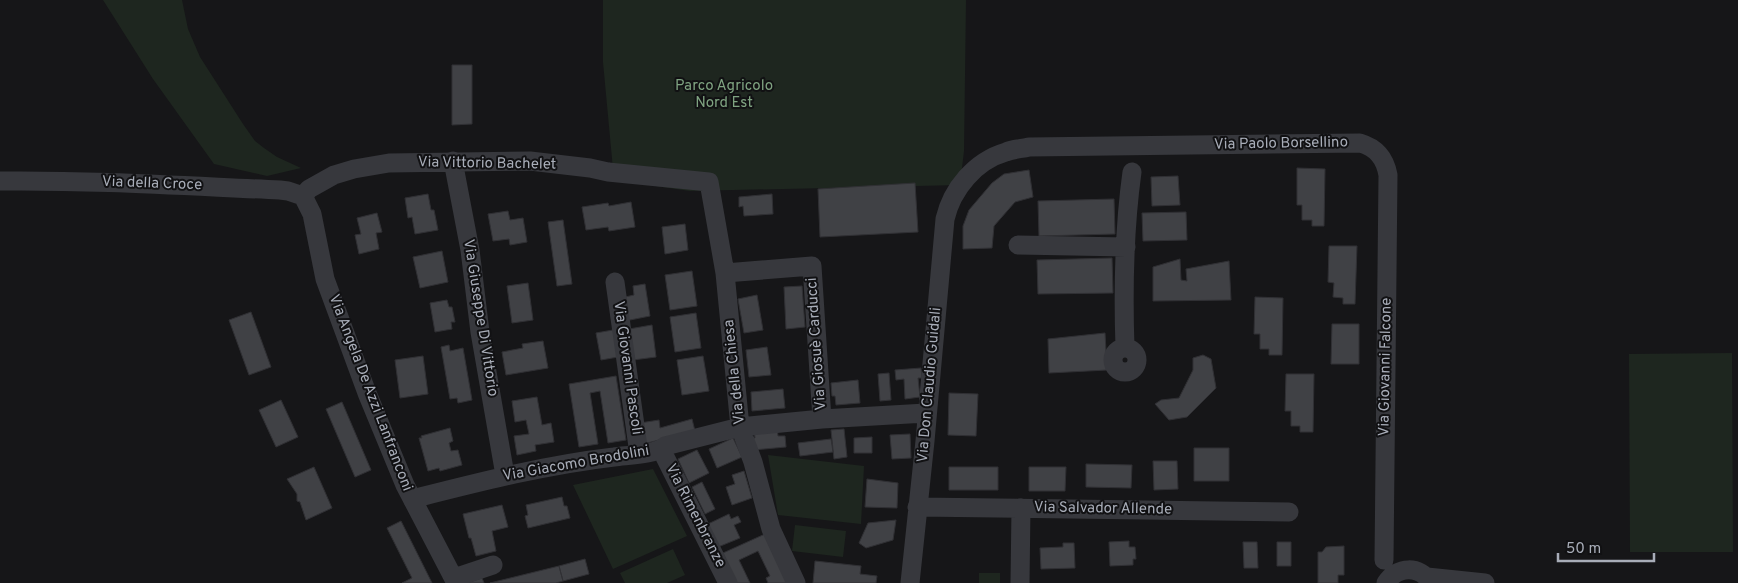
<svg xmlns="http://www.w3.org/2000/svg" width="1738" height="583" font-family="Overpass,sans-serif">
  <style>
    .green { fill: #1e261f }
    .building { fill: #404145; stroke: #303034 }
    .lines { fill: none; stroke-linecap: round; stroke-linejoin: round }
    .minor { stroke: #37383d; stroke-width: 19 }
    .labels { text-anchor: middle; dominant-baseline: central; stroke-width: 4; stroke-linejoin: round; paint-order: stroke }
    .park-label { font-size: 15px; fill: #7fa381; stroke: #111113 }
    .street-label { font-size: 15px; fill: #a8adb8; stroke: #111113 }
  </style>
  <rect width="100%" height="100%" fill="#161618"/>
  <path class="green" d="M103,0h79l6,29 12,28 43,67 12,17 9,7 13,9 24,11 -34,8 -53,-12 -61,-85z
    M603,0h363l-2,151 -4,34 -270,6 -76,-11 -11,-118z
    M1732,353l1,199h-103l-1,-198z
    M768,455l96,11 -3,58 -83,-9z
    M653,469l34,67 -74,33 -40,-84z
    M795,525l51,6 -3,26 -51,-6z
    M673,549l12,26 -18,8h-42l-5,-10z
    M979,573h21v10h-21z"/>
  <path class="building" d="M452,65h20v59l-20,1z
    M1297,168l28,1 -1,57h-12v-6h-10v-15h-5z
    M1029,170l4,27 -18,5 -21,24 -2,22 -29,1v-23l6,-16 23,-27 12,-9z
    M1178,176l2,29 -28,1 -1,-29z
    M915,183l3,49 -98,5 -2,-48z
    M428,194l3,16h3l4,20 -23,4 -3,-17 -4,1 -3,-20z
    M772,194l1,20 -29,2 -1,-10 -4,1v-10z
    M1114,199l1,35 -76,2 -1,-35z
    M631,202l4,25 -26,4 -1,-4 -22,3 -4,-23 26,-4 1,3z
    M508,211l2,9 13,-2 4,24 -17,3 -1,-6 -16,2 -5,-27z
    M1186,212l1,28 -44,1 -1,-28z
    M377,213l5,19 -6,1 3,16 -20,5 -4,-19 6,-1 -4,-16z
    M563,220l9,64 -15,2 -9,-64z
    M685,224l3,26 -23,4 -3,-27z
    M1329,246h28l-2,58h-12v-6l-10,-1 1,-14 -6,-1z
    M442,251l6,31 -28,6 -7,-31z
    M1112,258l1,35 -75,1 -1,-34z
    M1180,259l1,21 6,1 -1,-12 43,-8 2,39 -78,1v-34z
    M692,271l5,35 -27,4 -5,-35z
    M528,283l5,37 -21,3 -5,-37z
    M645,284l5,32 -25,5 -4,-23 13,-3 -1,-9z
    M802,286l3,41 -19,2 -2,-42z
    M757,295l6,35 -19,3 -6,-34z
    M1255,297l28,1 -1,57h-13v-6h-9v-15h-6z
    M447,300l2,7h3l3,15h-4l1,7 -17,3 -5,-29z
    M251,312l20,55 -22,8 -20,-55z
    M696,313l5,35 -26,4 -5,-35z
    M1332,324h27v40h-28z
    M652,325l4,32 -23,3 -4,-31z
    M613,330l5,27 -17,3 -5,-27z
    M1105,333l2,37 -58,3 -1,-34z
    M543,341l5,27 -42,7 -4,-23 21,-4 -1,-4z
    M449,345l1,6 13,-3 9,52 -14,3 -1,-5 -7,1 -9,-52z
    M767,347l4,28 -22,2 -3,-27z
    M1203,355l8,4 5,29 -29,29 -18,3 -14,-16 6,-4 18,-2 14,-28v-12z
    M423,356l5,38 -28,4 -5,-38z
    M703,356l6,35 -27,4 -5,-35z
    M921,368l1,10h-4l2,19 -15,2 -1,-20 -8,1 -1,-10z
    M889,373l2,27 -11,1 -2,-27z
    M1286,374h28l-1,58h-13v-6h-9v-15h-6z
    M616,376l10,64 -18,3 -8,-52 -10,2 8,51 -19,3 -10,-63z
    M858,380l2,23 -24,2 -1,-9h-3l-1,-13z
    M783,389l2,19 -33,3 -1,-19z
    M949,393l29,1 -2,42 -28,-1z
    M537,397l5,28 9,-2 3,19 -19,3 1,6 -19,4 -3,-19 15,-2 -3,-14 -11,2 -3,-21z
    M281,400l17,37 -22,10 -17,-37z
    M342,402l29,68 -16,7 -29,-68z
    M692,419l3,12 -52,13 -3,-21 19,-3 1,8z
    M450,428l3,13 -4,2 2,8 7,-1 4,15 -22,6 -1,-3 -11,3 -9,-33h3l-1,-2z
    M777,428l1,8h7l1,11 -33,3 -1,-12h3l-1,-8z
    M844,429l3,28 -13,2 -3,-29z
    M910,434l1,24 -19,1 -2,-24z
    M872,437v16h-18v-15z
    M733,438l9,19 -25,11 -8,-19z
    M831,439l2,13 -33,4 -2,-13z
    M1194,448h35v33h-35z
    M697,450l12,23 -20,10 -11,-24z
    M1153,461h24l1,28 -24,1z
    M1086,464l46,1 -1,23 -45,-1z
    M314,467l18,41 -26,12 -6,-18 -3,-1v-7l-10,-15z
    M949,467h49v23h-49z
    M1029,467h37l-1,24h-36z
    M744,471l8,27 -20,7 -6,-18 9,-3 -3,-9z
    M867,479l31,4 -1,25 -32,-1z
    M702,482l13,27 -10,5 -13,-27z
    M562,497l2,9h3l3,12 -42,10 -3,-12 3,-1 -2,-10z
    M502,505l6,22 -16,4 4,20 -20,5 -5,-18h-2l-6,-24z
    M729,514l2,5 7,-3 3,6 -7,3 6,13 -22,9 -10,-23z
    M896,520l-3,20 -27,8 -7,-5 9,-20z
    M401,521l31,62h-30l10,-5 -25,-50z
    M765,534l22,49h-19l-2,-5 4,-2 -12,-25 -19,9 11,23h-14l-13,-30z
    M1129,541v6h6l1,12h-3v6l-23,1 -1,-24z
    M1243,542h14l1,26h-14z
    M1277,542h14v24h-14z
    M1063,543h11l1,25 -34,1 -1,-21 23,-1z
    M1344,546v29h-6v8h-20v-31h4l4,-5z
    M585,559l4,15 -26,7 -4,-15z
    M815,561l46,5 -1,8 17,2 -1,7h-63z
    M559,566l4,15 -7,2h-66z
    M482,578l2,5h-17z"/>
  <g class="lines">
    <path class="minor" d="M453,161l17,89 10,82 25,143
      M0,181c94,-1 187,5 280,9l8,1 15,5 9,18 13,65 42,114 38,92 51,98
      M303,196l6,-7 25,-14 20,-6 35,-6 141,-2 60,7 18,4 101,10 16,91 15,154 13,35 18,67 25,54
      M1018,245l108,2
      M725,273l87,-7 10,153
      M615,282l24,172
      M1113 360a12 12 0 1 1 24 0a12 12 0 1 1-24 0Z
      M1125,348c-2,-59 -1,-118 7,-176
      M661,449l67,134
      M412,499c67,-17 133,-34 202,-42 14,-2 41,-2 51,-11l75,-19 82,-8 104,-6
      M917,507l372,5
      M1427,577l58,6
      M454,578l39,-13
      M910,583l15,-142 20,-222c7,-30 30,-58 61,-67 7,-3 15,-3 23,-5l331,-4c17,5 25,15 28,32l-4,385
      M1020,583l1,-75
      M1386,583c11,-17 34,-18 45,0"/>
  </g>
  <g class="labels">
    <g class="park-label">
      <text x="724" y="86">Parco Agricolo<tspan x="724" dy="17">Nord Est</tspan></text>
    </g>
    <g class="street-label">
      <text transform="translate(1281 144) rotate(-1)">Via Paolo Borsellino</text>
      <text transform="translate(487 164) rotate(1)">Via Vittorio Bachelet</text>
      <text transform="translate(152 184) rotate(2)">Via della Croce</text>
      <text transform="translate(480 318) rotate(81)">Via Giuseppe Di Vittorio</text>
      <text transform="translate(817 344) rotate(-94)">Via Giosuè Carducci</text>
      <text transform="translate(1386 367) rotate(-89)">Via Giovanni Falcone</text>
      <text transform="translate(627 368) rotate(82)">Via Giovanni Pascoli</text>
      <text transform="translate(735 372) rotate(-96)">Via della Chiesa</text>
      <text transform="translate(930 385) rotate(-85)">Via Don Claudio Guidali</text>
      <text transform="translate(370 393) rotate(69)">Via Angela De Azzi Lanfranconi</text>
      <text transform="translate(576 464) rotate(-10)">Via Giacomo Brodolini</text>
      <text transform="translate(1103 509) rotate(1)">Via Salvador Allende</text>
      <text transform="translate(695 516) rotate(63)">Via Rimenbranze</text>
    </g>
  </g>
  <path d="M1558 553v8h96v-8" fill="none" stroke="#a8adb8" stroke-width="2.5"/>
  <text x="1566" y="553" font-size="15" fill="#a8adb8" stroke="#111113" stroke-width="4" paint-order="stroke">50 m</text>
</svg>
